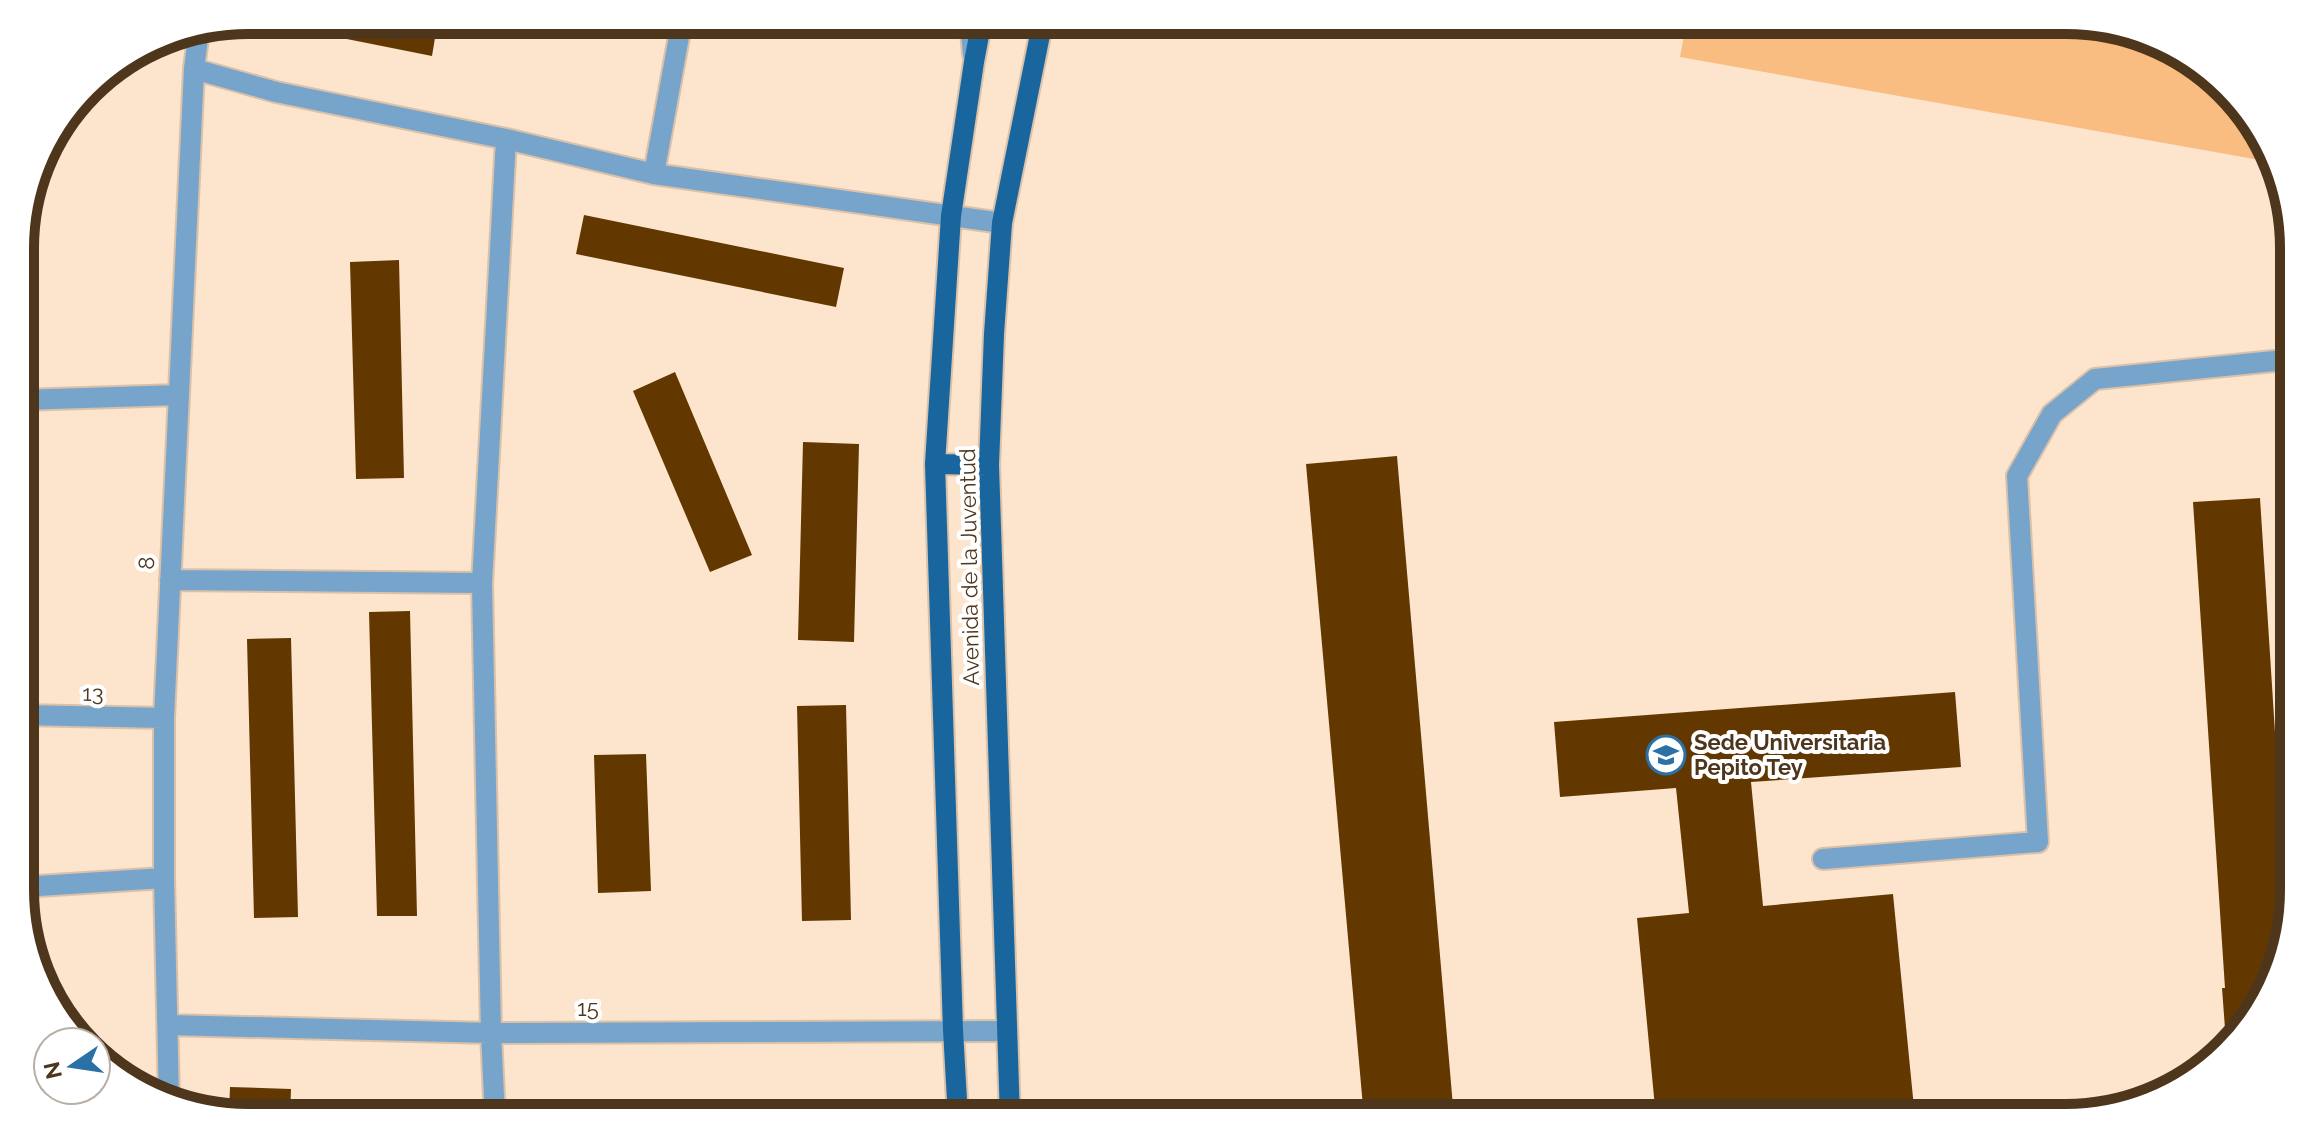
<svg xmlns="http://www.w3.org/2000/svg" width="2314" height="1138" font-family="Raleway,sans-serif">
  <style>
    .green { fill: #f9bd81 }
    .building { fill: #623800 }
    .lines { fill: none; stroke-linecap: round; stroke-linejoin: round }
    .minor-casing { stroke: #dac1aa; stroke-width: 24 }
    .major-casing { stroke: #dac1aa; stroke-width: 24 }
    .minor { stroke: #77a4cb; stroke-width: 20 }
    .major { stroke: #19669e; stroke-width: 20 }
    .labels { text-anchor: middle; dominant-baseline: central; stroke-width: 8; stroke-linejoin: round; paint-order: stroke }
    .street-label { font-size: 22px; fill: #4e361d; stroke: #fff }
    .poi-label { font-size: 22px; font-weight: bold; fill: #4e361d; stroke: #fff; text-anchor: start }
    .rim { fill: none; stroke: #4e361d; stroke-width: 10 }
  </style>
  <rect width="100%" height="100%" fill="#fde4cd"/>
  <path class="green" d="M1687,20h379l100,23 89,78 16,41 -591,-105z"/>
  <path class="building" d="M251,20h187l-6,36z
    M584,215l260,53 -8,39 -260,-53z
    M399,260l5,218 -48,1 -6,-217z
    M675,372l77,183 -42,17 -77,-181z
    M803,442l56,2 -5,198 -56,-2z
    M1397,456l57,662h-90l-58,-654z
    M2260,498l27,422 -16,70 -45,52 -4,-54h3l-32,-486z
    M410,611l7,305h-40l-8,-304z
    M291,638l7,279 -44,1 -7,-279z
    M1955,692l6,75 -210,15 12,124 130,-12 22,224h-259l-19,-200 52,-5 -13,-125 -116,9 -6,-75z
    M846,705l5,215 -49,1 -5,-215z
    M646,754l5,137 -53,2 -4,-138z
    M230,1087l61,2 -1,29h-42l-19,-4z
    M766,1100h94l1,18h-95z
    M2102,1109l-22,9h-60v-3z
    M1261,1111l1,7h-49v-2z"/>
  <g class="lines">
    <defs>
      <path id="minor" d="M970,20l3,34
        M194,69l82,23 230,47 148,35 348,49
        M654,174l28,-154
        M21,400l157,-5
        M170,580l312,3
        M22,715l142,3
        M1823,859l215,-17 -21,-366 35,-62 43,-35 179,-18 19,1
        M22,887l142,-9
        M169,1025l322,8 515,-2
        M169,1100l-5,-222v-160l30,-649 5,-39
        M495,1118l-4,-85 -9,-450 24,-444"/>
      <path id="major" d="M935,464l54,1
        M958,1118l-5,-88 -18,-566 16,-248 23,-154 8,-42
        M1010,1118l-21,-653 5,-131 8,-111 41,-203"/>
    </defs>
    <use href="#minor" class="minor-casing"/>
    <use href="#major" class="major-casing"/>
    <use href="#minor" class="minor"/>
    <use href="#major" class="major"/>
  </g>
  <defs>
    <symbol id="university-ring" viewBox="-11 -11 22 22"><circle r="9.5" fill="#fff" stroke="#2c71a6" stroke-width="1.5"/><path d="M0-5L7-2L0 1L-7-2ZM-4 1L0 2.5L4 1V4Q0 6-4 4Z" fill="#2c71a6"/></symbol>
  </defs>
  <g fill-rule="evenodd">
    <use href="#university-ring" x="1644" y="733" width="44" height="44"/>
  </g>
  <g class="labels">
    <g class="street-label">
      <text transform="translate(146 563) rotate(-87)">8</text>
      <text transform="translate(969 567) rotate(-91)">Avenida de la Juventud</text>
      <text transform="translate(93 693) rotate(1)">13</text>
      <text x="588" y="1008">15</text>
    </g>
    <g class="poi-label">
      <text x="1694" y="742">Sede Universitaria<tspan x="1694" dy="25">Pepito Tey</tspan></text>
    </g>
  </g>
  <path d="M0 0H2314V1138H0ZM248 34H2066A214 214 0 0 1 2280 248V890A214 214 0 0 1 2066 1104H248A214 214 0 0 1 34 890V248A214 214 0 0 1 248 34Z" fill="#fff" fill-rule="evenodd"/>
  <path class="rim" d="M248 34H2066A214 214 0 0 1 2280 248V890A214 214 0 0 1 2066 1104H248A214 214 0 0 1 34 890V248A214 214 0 0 1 248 34Z"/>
  <g transform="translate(72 1066) rotate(257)"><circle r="38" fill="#ffffff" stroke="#b8afa5" stroke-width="2"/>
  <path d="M0-6L14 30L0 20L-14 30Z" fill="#2c71a6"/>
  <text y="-12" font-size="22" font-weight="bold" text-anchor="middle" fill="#4e361d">N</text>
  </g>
</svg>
